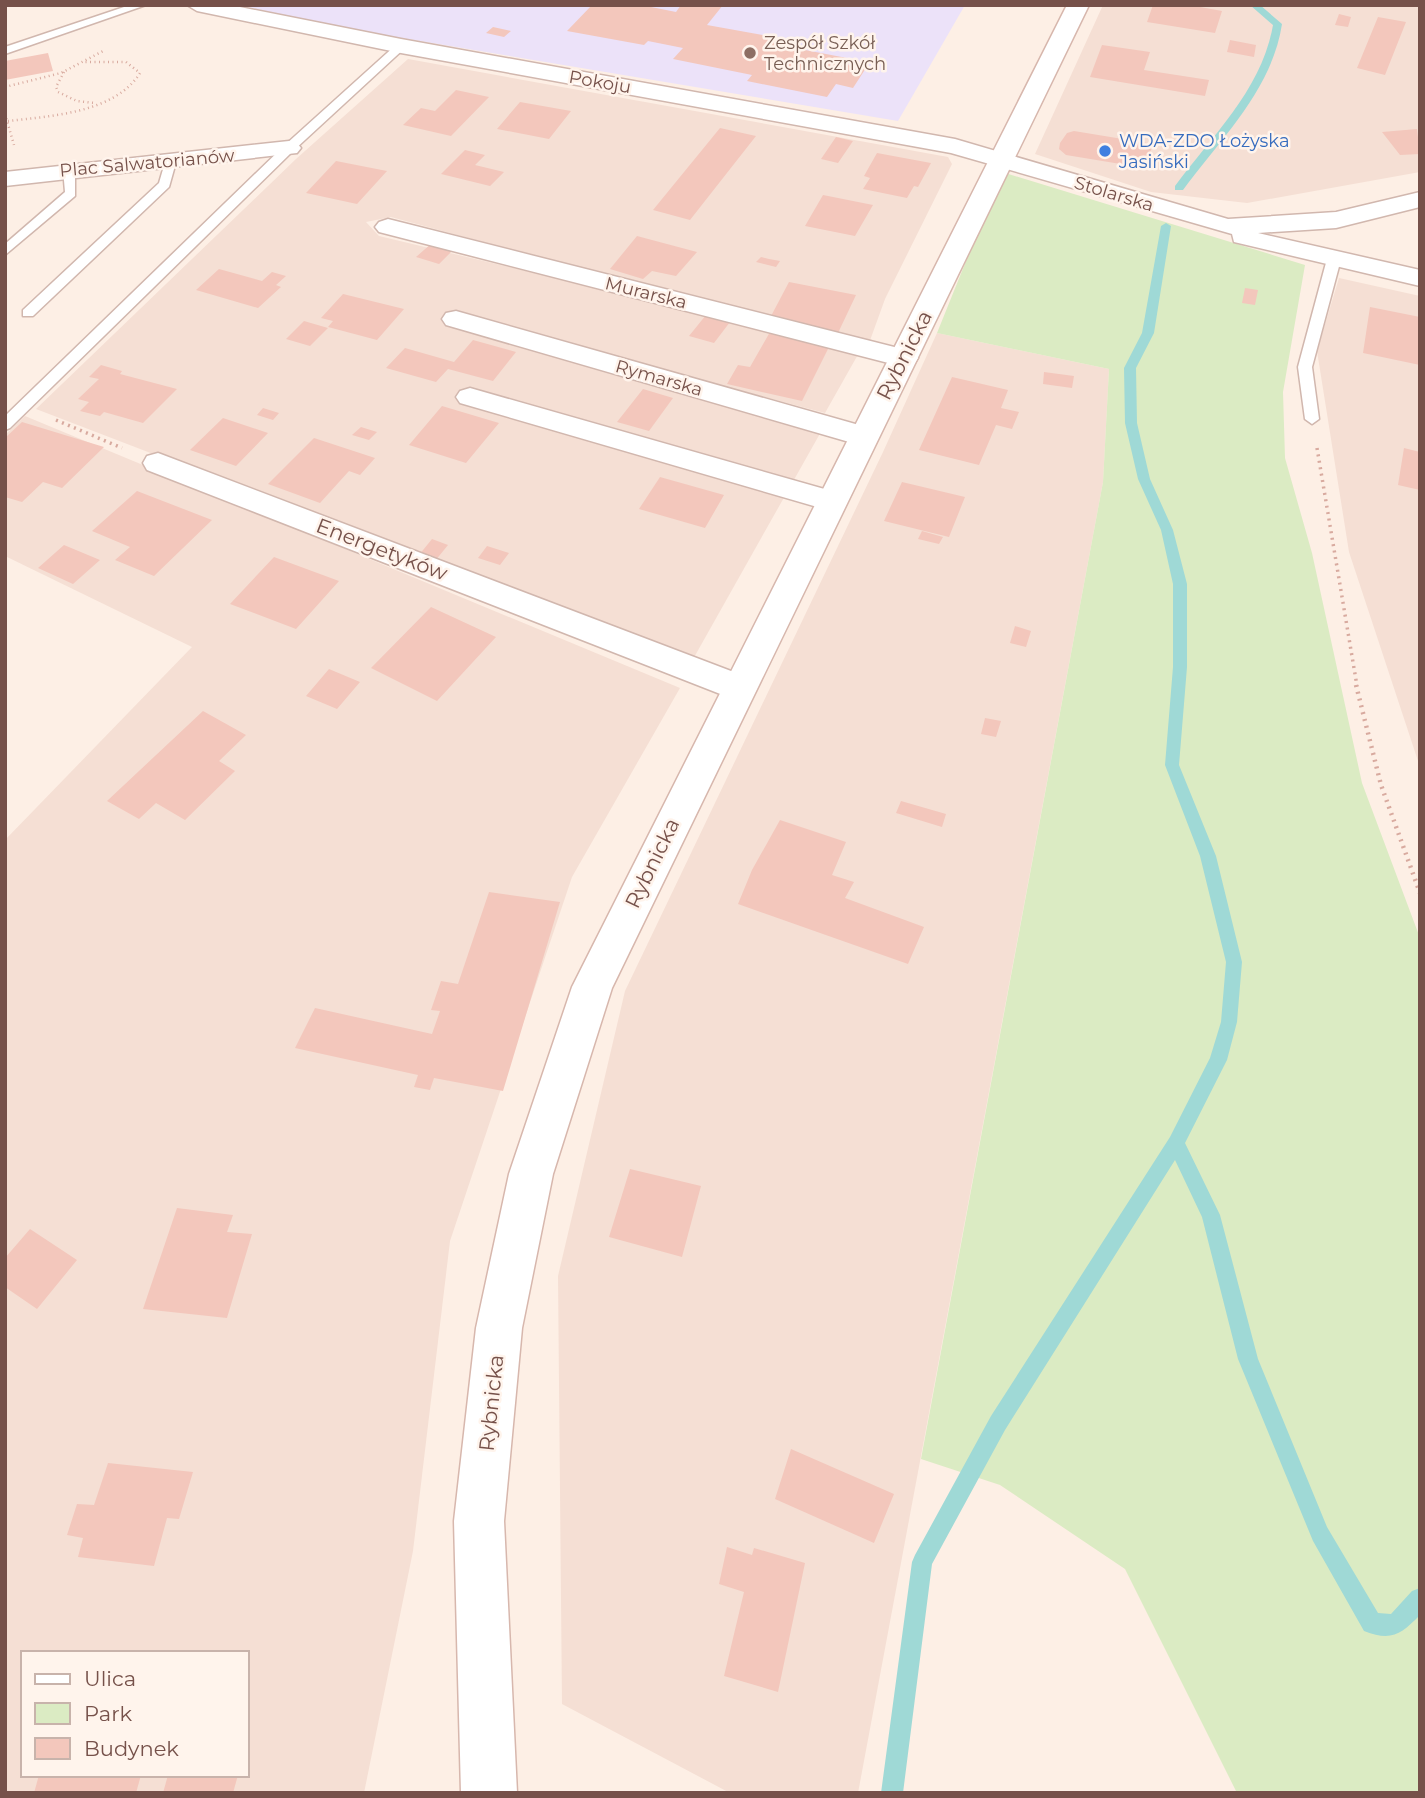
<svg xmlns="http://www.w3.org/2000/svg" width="1425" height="1798" font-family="Montserrat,sans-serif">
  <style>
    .residential { fill: #f5dfd4; fill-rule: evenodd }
    .education { fill: #ece2f9 }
    .green { fill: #dbebc3 }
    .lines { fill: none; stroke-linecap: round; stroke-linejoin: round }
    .stream { fill: #9fd9d6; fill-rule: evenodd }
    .building { fill: #f3c7bc }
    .lane-casing { stroke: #d1b7ae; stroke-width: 3 }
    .street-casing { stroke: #d1b7ae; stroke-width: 3 }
    .secondary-casing { stroke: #d7b7ad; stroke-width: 3 }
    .path-far2 { stroke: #d8aa9f; stroke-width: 2.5; stroke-dasharray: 1 3.5; stroke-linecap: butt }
    .path-far1 { stroke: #d8aa9f; stroke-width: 3.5; stroke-dasharray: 2 4.5; stroke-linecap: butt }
    .path { stroke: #d8aa9f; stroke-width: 4.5; stroke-dasharray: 2 5; stroke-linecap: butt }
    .lane { fill: #fff; fill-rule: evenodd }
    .street { fill: #fff; fill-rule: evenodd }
    .secondary { fill: #fff; fill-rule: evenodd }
    .education-dot { fill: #8d6e63; stroke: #fff4ec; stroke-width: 2.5 }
    .shop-dot { fill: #3f7fe0; stroke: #fff4ec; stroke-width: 2.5 }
    .labels { text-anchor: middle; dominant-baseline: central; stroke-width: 5; stroke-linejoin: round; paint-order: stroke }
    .far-education-label { font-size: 18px; fill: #785e54; stroke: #fff4ec; text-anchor: start }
    .far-street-label { font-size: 18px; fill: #76514a; stroke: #fff4ec }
    .far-shop-label { font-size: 18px; fill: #366cbe; stroke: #fff4ec; text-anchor: start }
    .street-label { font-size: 21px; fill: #76514a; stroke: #fff4ec }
  </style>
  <rect width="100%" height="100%" fill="#fdefe5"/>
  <path class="residential" d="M1103,5h317v167l-173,31 -96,-11 -116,-38z
    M408,59l540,98 4,7 -67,135 -17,47 -477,-129 -25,5 13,14 481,115 -35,62 -374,-100 371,117 -130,231 -656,-252 260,-250z
    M1339,278l81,18v471l-71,-215 -32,-201z
    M937,333l172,36 -6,113 -245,1311h-128l-168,-89 -4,-428 67,-285 258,-539z
    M25,416l655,272 -108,189 -122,364 -37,310 -49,242h-359v-953l187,-193 -187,-91v-121zM23,1653h224v122h-224z"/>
  <path class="education" d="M239,5h726l-67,116 -550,-92z"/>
  <path class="green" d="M1002,172l303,93 -22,127 2,66 27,95 50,230 58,155v855h-183l-112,-224 -125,-84 -79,-26 182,-977 6,-113 -172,-36z"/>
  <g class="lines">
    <path class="stream" d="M1250,5h10l22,19c-10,66 -61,114 -99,166h-8v-4c38,-51 87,-97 98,-161z
      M1166,223l5,3 -17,107 -18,35 1,55 13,56 23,51 14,54v83l-8,98 37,91 26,106 -5,60 -10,38 -42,83 35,72 38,144 69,168 51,86 13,1 21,-23 8,-3v27c-19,19 -28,27 -56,16l-51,-90 -75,-182 -36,-142 -27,-57 -170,270 -73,134 -29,229h-22l31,-231 3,-7 76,-139 179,-279 40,-79 11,-36 5,-60 -26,-106 -35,-91 8,-98v-83l-12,-54 -23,-51 -13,-56 -1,-55 18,-35 19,-107z"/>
  </g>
  <path class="building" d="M592,5h49l35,7 5,-7h42l-16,20 72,13 -5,6 78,15 -4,6 18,3 -13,20 -17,-4 -9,13 -80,-16 5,-6 -79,-16 10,-11 -35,-7 -4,4 -77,-14z
    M1153,5h36l33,6 -7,22 -68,-11z
    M1339,14l12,3 -3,10 -13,-2z
    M1378,17l28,5 -21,53 -28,-7z
    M493,27l18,4 -7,6 -18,-4z
    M1230,40l26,5 -2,12 -27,-5z
    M1102,45l48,7 -6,18 65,10 -4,16 -115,-19z
    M48,53l5,18 -48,9v-19z
    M456,90l33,7 -38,39 -48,-11 18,-17 14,3z
    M520,102l51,9 -22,28 -52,-10z
    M720,128l36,8 -66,84 -37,-10z
    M1417,129l3,25 -20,1 -18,-23z
    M1074,131l79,13 -8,24 -79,-13 -7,-6 1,-6 7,-10z
    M836,137l17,4 -15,22 -17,-4z
    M465,150l20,5 -10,10 29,7 -14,14 -49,-12z
    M877,153l54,10 -13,24 -4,-1 -7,12 -44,-9 7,-11 -6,-2z
    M336,161l51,10 -30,33 -51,-11z
    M823,195l50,10 -18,31 -50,-10z
    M637,236l60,16 -21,24 -24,-5 -9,8 -33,-10z
    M432,243l22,6 -15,15 -23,-7z
    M761,257l8,2 11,2 -4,6 -20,-5z
    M219,269l43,12 10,-9 14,4 -10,9 5,2 -23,21 -62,-18z
    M789,282l67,13 -18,38 -68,-15z
    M1245,288l13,2 -3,15 -13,-2z
    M343,294l61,15 -27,31 -49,-13 5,-6 -12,-3z
    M1370,307l50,10v48l-57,-12z
    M706,315l24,7 -16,21 -25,-7z
    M304,321l24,7 -18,18 -24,-7z
    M770,332l60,13 -28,56 -75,-17 11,-19 12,2z
    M473,340l43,12 -23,29 -45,-12 -12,13 -50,-14 19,-20 49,14z
    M101,365l21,6 -2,3 57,15 -34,34 -39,-11 -4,4 -20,-5 9,-9 -11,-3 21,-20 -10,-2z
    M1044,372l30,4 -2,12 -29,-4z
    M952,377l56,13 -7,18 18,4 -7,17 -16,-4 -17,40 -60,-15z
    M643,389l30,9 -24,33 -32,-9z
    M442,406l57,17 -33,40 -57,-18z
    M263,408l16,5 -6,7 -16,-5z
    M223,418l45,15 -32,33 -46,-16z
    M22,422l82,25 -42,41 -19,-6 -21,20 -17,-5v-59z
    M361,427l16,5 -8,8 -17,-5z
    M314,438l61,20 -15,17 -11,-4 -29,32 -52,-19z
    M1404,448l16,4v38l-22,-5z
    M660,477l64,18 -19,33 -66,-19z
    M902,482l63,15 -16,40 -65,-16z
    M137,491l75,29 -58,56 -39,-16 15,-13 -38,-16z
    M922,531l21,6 -4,7 -21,-5z
    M432,539l16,6 -13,16 -16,-6z
    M64,545l36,15 -27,24 -35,-16z
    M487,546l22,7 -9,12 -22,-7z
    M274,557l65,24 -43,48 -66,-25z
    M431,607l65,30 -59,64 -66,-33z
    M1015,626l16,5 -5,16 -16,-4z
    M329,669l31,13 -23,27 -31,-13z
    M203,711l43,24 -27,26 16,10 -50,49 -29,-17 -17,16 -32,-18z
    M985,718l16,3 -5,16 -15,-3z
    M901,801l45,13 -4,13 -46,-14z
    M780,820l66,22 -14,33 22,7 -9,16 79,29 -16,37 -170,-60 14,-34z
    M489,892l71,10 -57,189 -69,-13 -4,12 -16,-3 4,-12 -123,-27 20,-40 117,26 8,-23 -9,-1 10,-29 17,3z
    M630,1169l71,17 -19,71 -73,-20z
    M177,1208l56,7 -6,17 25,2 -25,84 -84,-9z
    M30,1229l47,31 -40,49 -32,-22v-29z
    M791,1449l103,45 -20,49 -99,-44z
    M108,1463l85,9 -14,47 -12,-1 -13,48 -76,-9 5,-19 -16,-3 10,-31 17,1z
    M727,1547l25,8 2,-7 51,15 -27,129 -54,-16 20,-84 -25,-8z
    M39,1775h102l-5,18h-102z
    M168,1775h70l-5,18h-70z"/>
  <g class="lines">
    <defs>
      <path id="lane" d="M130,5h16l-141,49v-7z
        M397,44l10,2 -114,105 -283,277 -5,2v-14l280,-271z
        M166,159l10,3 -7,25 -136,129h-10v-6l136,-127z
        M69,165l6,4v27l-70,59v-11l60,-52 -2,-23z
        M1334,255l7,4 -29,108 7,52 -7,5 -7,-5 -7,-52 29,-108z"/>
      <path id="street" d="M187,5h43l171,34 554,100 273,80 108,-7 84,-20v15l-84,21 -78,5 162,37v16l-186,-44 -2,-8 -281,-81 -550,-100 -204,-42z
        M289,141l8,2 4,5 -4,5 -292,33v-14z
        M388,219l526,133 4,6 -4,6 -10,3 -525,-135 -4,-5 4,-5z
        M456,311l417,118 5,7 -5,7 -10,3 -417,-121 -4,-6 4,-6z
        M470,388l372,106 4,7 -4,7 -11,3 -371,-108 -4,-6 4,-6z
        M158,453l594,226 5,9 -5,9 -12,4 -12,-4 -581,-227 -4,-7 4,-7z"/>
      <path id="secondary" d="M1067,5h22l-477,983 -59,186 -31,154 -18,193 13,272h-56l-7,-272 22,-193 33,-154 63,-187z"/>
    </defs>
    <use href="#lane" class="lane-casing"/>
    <use href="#street" class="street-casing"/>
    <use href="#secondary" class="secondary-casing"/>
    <path class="path-far2" d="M64,72l-8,15 2,5 19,9 18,2
      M5,87l56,-14 44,-23
      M5,114l9,31
      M8,121c43,-5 107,-8 132,-48l-14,-11h-41"/>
    <path class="path-far1" d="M56,420l66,28
      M1317,448l40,238"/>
    <path class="path" d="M1356,685l25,100 39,108"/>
    <use href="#lane" class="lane"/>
    <use href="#street" class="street"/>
    <use href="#secondary" class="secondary"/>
  </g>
  <circle class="education-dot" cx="750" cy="53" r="7"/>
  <circle class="shop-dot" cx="1105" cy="151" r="7"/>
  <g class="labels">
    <g class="far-education-label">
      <text x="764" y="43">Zespół Szkół<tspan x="764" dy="21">Technicznych</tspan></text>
    </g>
    <g class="far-street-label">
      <text transform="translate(600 82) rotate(10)">Pokoju</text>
      <text transform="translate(147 163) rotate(-5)">Plac Salwatorianów</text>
      <text transform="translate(1114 194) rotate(17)">Stolarska</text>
      <text transform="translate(646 293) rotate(14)">Murarska</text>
      <text transform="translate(659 378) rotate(16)">Rymarska</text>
    </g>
    <g class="far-shop-label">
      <text x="1119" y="141">WDA-ZDO Łożyska<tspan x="1119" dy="21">Jasiński</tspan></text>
    </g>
    <g class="street-label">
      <text transform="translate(904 355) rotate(-63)">Rybnicka</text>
      <text transform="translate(382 549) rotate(21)">Energetyków</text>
      <text transform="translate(652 863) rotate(-64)">Rybnicka</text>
      <text transform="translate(491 1403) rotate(-84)">Rybnicka</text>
    </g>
  </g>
  <rect width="1425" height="1798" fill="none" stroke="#76514a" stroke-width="14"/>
  <rect x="21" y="1651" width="228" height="126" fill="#fff4ec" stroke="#c8b3ab" stroke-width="2"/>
  <rect x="35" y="1674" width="35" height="10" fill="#ffffff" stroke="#c8b3ab" stroke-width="2"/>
  <text x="84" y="1686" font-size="21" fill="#76514a">Ulica</text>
  <rect x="35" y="1703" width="35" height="21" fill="#dbebc3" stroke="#c8b3ab" stroke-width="2"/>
  <text x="84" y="1721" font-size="21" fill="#76514a">Park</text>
  <rect x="35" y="1738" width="35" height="21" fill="#f3c7bc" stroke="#c8b3ab" stroke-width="2"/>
  <text x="84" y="1756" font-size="21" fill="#76514a">Budynek</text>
</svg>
